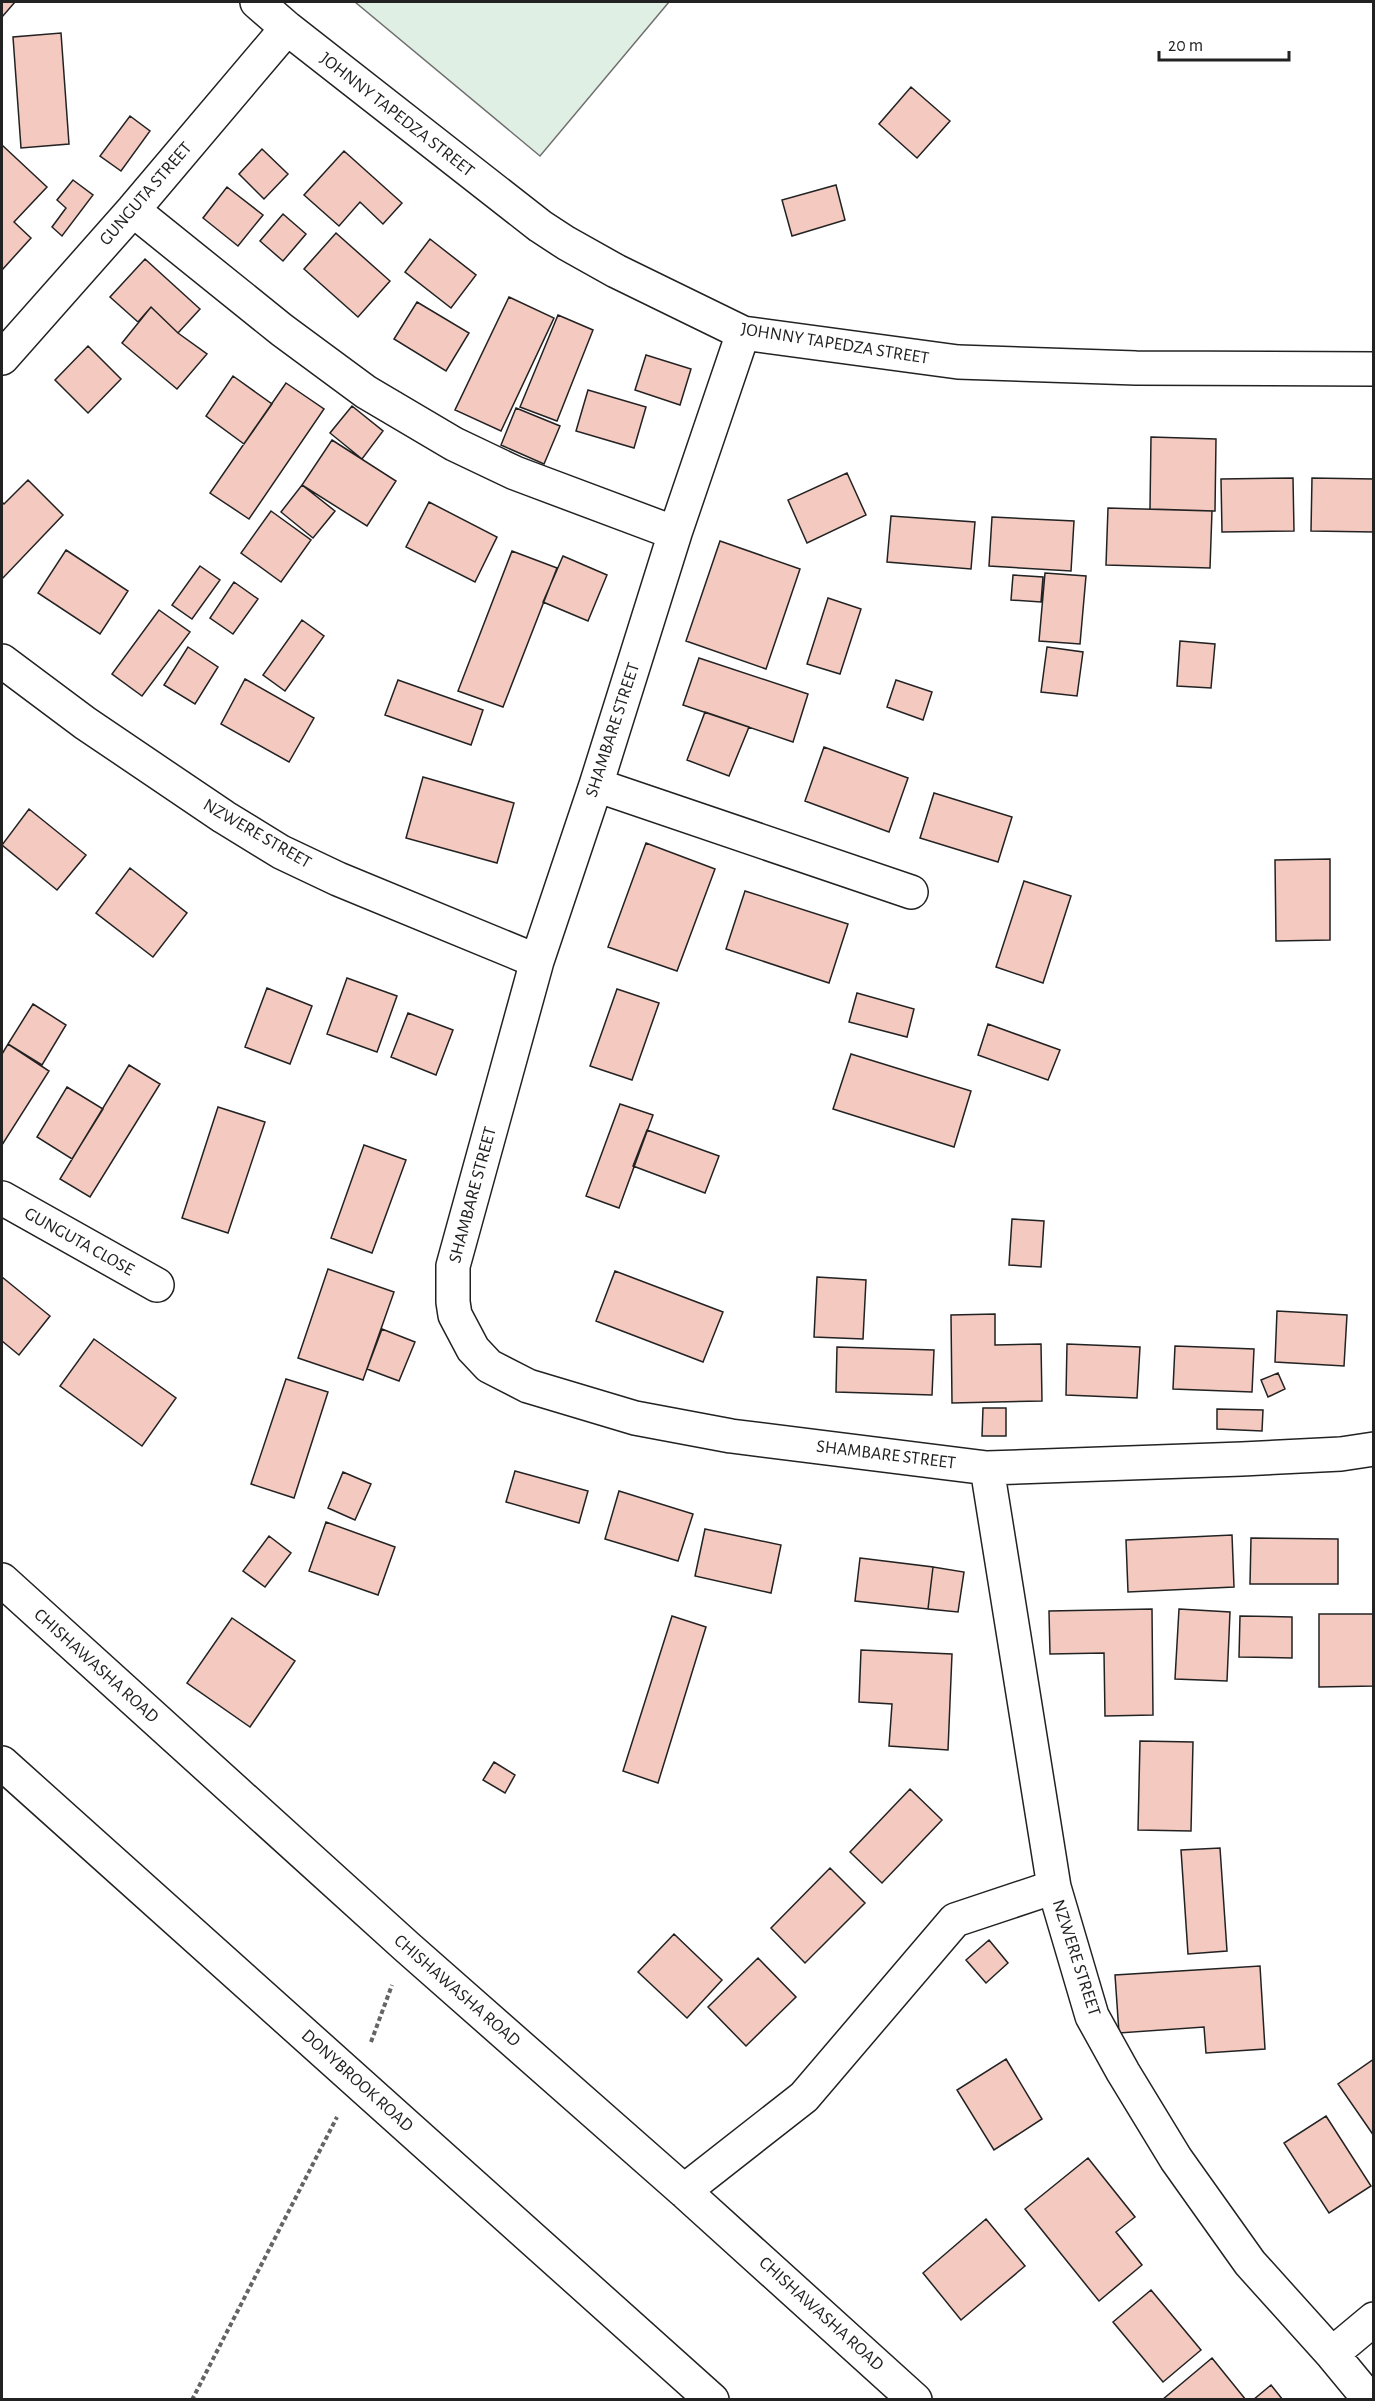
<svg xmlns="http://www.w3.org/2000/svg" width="1375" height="2401" font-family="'Alegreya Sans',sans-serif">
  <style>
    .green { fill: #e0efe3; stroke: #6f6f6f; stroke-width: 1.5 }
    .building { fill: #f3c9c0; stroke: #222; stroke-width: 1.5 }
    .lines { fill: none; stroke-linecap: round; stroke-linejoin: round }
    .minor-casing { stroke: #222; stroke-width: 36 }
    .tertiary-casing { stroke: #222; stroke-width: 36 }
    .path { stroke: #646464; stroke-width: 4; stroke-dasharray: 4.5 3; stroke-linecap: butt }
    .minor { stroke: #fff; stroke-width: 33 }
    .tertiary { stroke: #fff; stroke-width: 33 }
    .labels { text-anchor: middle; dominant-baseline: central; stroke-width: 4.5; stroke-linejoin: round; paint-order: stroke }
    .street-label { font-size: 18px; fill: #222; stroke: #fff }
  </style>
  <rect width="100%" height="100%" fill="#fff"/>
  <path class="green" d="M355,2h314l-129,154z"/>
  <path class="building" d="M2,2h13l-13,15z
    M61,33l8,111 -48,4 -8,-111z
    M911,87l39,34 -33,37 -38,-34z
    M130,116l20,15 -29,40 -21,-15z
    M2,145l45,42 -33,35 17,16 -29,32z
    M262,149l26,25 -24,25 -25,-25z
    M344,151l58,52 -19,21 -23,-22 -21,24 -35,-31z
    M73,180l20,15 -31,41 -10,-9 14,-19 -9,-8z
    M836,185l9,35 -53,16 -10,-36z
    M227,187l36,28 -25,31 -35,-28z
    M283,214l23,20 -23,27 -23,-20z
    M336,233l54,48 -32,36 -54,-48z
    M430,239l46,36 -25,33 -46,-36z
    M145,259l55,50 -22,24 -27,-26 -13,15 -28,-25z
    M509,297l45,21 -53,113 -46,-21z
    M417,302l52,31 -23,38 -52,-32z
    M151,307l27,26 29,21 -30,35 -55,-46z
    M558,315l35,15 -36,91 -37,-14z
    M88,346l33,33 -33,34 -33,-33z
    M646,355l45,14 -11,36 -45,-15z
    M233,376l39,28 -28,40 -38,-28z
    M286,383l38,26 -75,110 -39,-26z
    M588,390l58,17 -12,41 -58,-17z
    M352,406l31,25 -21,28 -32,-26z
    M516,408l44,18 -16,38 -43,-19z
    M1151,437l65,2 -1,72 -65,-2z
    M332,440l64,41 -29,45 -65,-41z
    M847,473l19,42 -59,28 -19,-43z
    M1293,478l1,53 -72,1 -1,-53z
    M1312,478l62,1v53l-63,-1z
    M28,480l35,35 -61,64v-77l2,2z
    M302,485l33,26 -22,27 -32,-26z
    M429,502l68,35 -22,45 -69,-35z
    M1108,508l104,3 -2,57 -104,-3z
    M271,511l40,29 -30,42 -40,-29z
    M891,516l84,6 -4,47 -84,-7z
    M992,517l82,4 -3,50 -82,-5z
    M720,541l80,28 -34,100 -80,-28z
    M66,550l62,41 -28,43 -62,-41z
    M512,551l45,17 -54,139 -45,-16z
    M563,556l44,19 -19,46 -45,-19z
    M200,566l20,14 -28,39 -20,-14z
    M1045,573l41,3 -6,68 -41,-3z
    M1013,575l30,2 -2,25 -30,-2z
    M234,582l24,17 -25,35 -23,-16z
    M828,598l33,11 -21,65 -33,-10z
    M159,610l31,22 -48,64 -30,-22z
    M302,620l22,16 -39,55 -22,-16z
    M1180,641l35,3 -4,44 -34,-2z
    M188,647l30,20 -23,37 -31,-19z
    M1047,647l36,5 -6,44 -36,-4z
    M699,658l109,36 -15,48 -110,-37z
    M245,679l69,39 -25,44 -68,-38z
    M398,680l85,30 -12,35 -86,-30z
    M896,680l36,12 -9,28 -36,-13z
    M705,712l44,15 -20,49 -42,-16z
    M824,747l84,31 -19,54 -84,-31z
    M423,777l91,26 -17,60 -91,-25z
    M934,793l78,24 -14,45 -78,-24z
    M29,809l57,46 -29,35 -55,-45z
    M646,843l69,26 -38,102 -69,-24z
    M1330,859v81l-54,1 -1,-81z
    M130,868l57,45 -34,44 -57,-44z
    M1024,881l47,15 -28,87 -47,-16z
    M745,891l103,33 -19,59 -103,-34z
    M347,978l50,18 -20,56 -50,-18z
    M267,988l45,18 -22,58 -45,-17z
    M617,989l42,14 -27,77 -42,-14z
    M857,993l57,16 -7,28 -58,-15z
    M33,1004l33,21 -24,40 -34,-21z
    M408,1013l45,17 -17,45 -45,-18z
    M988,1024l72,26 -12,30 -70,-25z
    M8,1044l41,27 -47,74v-91z
    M851,1054l120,37 -17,56 -121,-38z
    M129,1065l31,19 -70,113 -30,-18z
    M67,1087l36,22 -31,50 -35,-22z
    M620,1104l33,11 -34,93 -33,-12z
    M218,1107l47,15 -37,111 -46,-15z
    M647,1130l72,26 -14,37 -72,-27z
    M364,1145l42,15 -34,93 -41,-15z
    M1012,1219l32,2 -3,46 -32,-2z
    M328,1269l66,23 -31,88 -65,-22z
    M615,1271l108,41 -20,50 -107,-41z
    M2,1277l48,39 -31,39 -17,-14z
    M817,1277l49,3 -3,59 -49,-2z
    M1277,1311l70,4 -3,51 -69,-4z
    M995,1314v31l46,-1 1,57 -90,2 -1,-88z
    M382,1329l33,13 -16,39 -32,-12z
    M94,1339l82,59 -34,48 -82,-60z
    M1067,1344l73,3 -3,51 -71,-3z
    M1175,1346l79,3 -2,43 -79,-3z
    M837,1347l97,3 -2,45 -96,-3z
    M1278,1373l7,16 -17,8 -7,-17z
    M286,1379l42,13 -34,106 -43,-14z
    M983,1408h23v28h-24z
    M1217,1409l46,1 -1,21 -45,-2z
    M515,1471l73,20 -9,32 -73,-21z
    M343,1472l28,12 -16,36 -27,-12z
    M619,1491l74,23 -15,47 -73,-22z
    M326,1522l69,25 -17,48 -69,-24z
    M705,1529l76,16 -10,48 -76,-17z
    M1232,1535l2,52 -106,5 -2,-52z
    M269,1536l22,17 -26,34 -22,-16z
    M1251,1538l87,1v45h-88z
    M860,1558l73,9 -5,42 -73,-8z
    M933,1567l31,5 -6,40 -30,-3z
    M1152,1609l1,106 -48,1 -1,-63 -54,1 -1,-43z
    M1179,1609l51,3 -3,69 -52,-2z
    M1319,1614h55v72l-55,1z
    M672,1616l34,11 -48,156 -35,-12z
    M1240,1616l52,1v41l-53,-1z
    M232,1618l63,43 -45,66 -63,-44z
    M861,1650l91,4 -4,96 -59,-4 3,-42 -33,-2z
    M1140,1741l53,1 -2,89 -53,-1z
    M494,1762l21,13 -10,18 -22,-13z
    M910,1789l32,31 -60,63 -32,-31z
    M1220,1848l7,103 -39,3 -7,-104z
    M830,1868l35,35 -60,60 -34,-35z
    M674,1934l48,46 -35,38 -49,-46z
    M989,1940l19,23 -22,20 -20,-23z
    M758,1958l38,39 -50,49 -38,-39z
    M1260,1966l5,83 -59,4 -2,-26 -85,6 -4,-58z
    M1006,2059l36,60 -48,31 -37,-60z
    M1374,2059v77l-36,-52z
    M1326,2116l45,70 -42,27 -45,-70z
    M1088,2158l47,59 -19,15 26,33 -43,36 -74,-92z
    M986,2219l39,47 -64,54 -38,-47z
    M1151,2290l50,60 -38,32 -50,-60z
    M1212,2358l34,42h-84z
    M1271,2385l12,15h-30z"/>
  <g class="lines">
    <defs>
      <path id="minor" d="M257,2l30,26 253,198 26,17 50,28 127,62 215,29 178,6 238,1
        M133,210l149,120 84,62 88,52 61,29 160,60
        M743,333l-68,200 -79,252 -59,176 -84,305v36l2,13 18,34 16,17 39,20 107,32 96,18 256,32 255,-9 99,-5 33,-5
        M2,358l131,-148 154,-182
        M2,661l83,62 139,94 57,35 57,27 199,82
        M596,785l315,107
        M2,1198l155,87
        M987,1468l67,419 38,129 31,56 53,87 74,104 82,91 38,46
        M2,1580l405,367 277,244 231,209
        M684,2191l120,-94 151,-177 99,-33
        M1332,2354l42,-35"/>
      <path id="tertiary" d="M2,1763l710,637"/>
    </defs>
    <use href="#minor" class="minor-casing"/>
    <use href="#tertiary" class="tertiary-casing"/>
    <path class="path" d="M371,2042l21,-57
      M192,2400l145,-283"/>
    <use href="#minor" class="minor"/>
    <use href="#tertiary" class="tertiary"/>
  </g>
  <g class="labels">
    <g class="street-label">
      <text transform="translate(397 115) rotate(38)">JOHNNY TAPEDZA STREET</text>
      <text transform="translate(146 194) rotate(-49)">GUNGUTA STREET</text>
      <text transform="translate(835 344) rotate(9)">JOHNNY TAPEDZA STREET</text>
      <text transform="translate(613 730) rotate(-72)">SHAMBARE STREET</text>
      <text transform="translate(257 834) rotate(30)">NZWERE STREET</text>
      <text transform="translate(473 1195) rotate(-75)">SHAMBARE STREET</text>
      <text transform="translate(79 1242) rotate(29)">GUNGUTA CLOSE</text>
      <text transform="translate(886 1455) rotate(7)">SHAMBARE STREET</text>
      <text transform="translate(96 1666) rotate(42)">CHISHAWASHA ROAD</text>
      <text transform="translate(1076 1958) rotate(72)">NZWERE STREET</text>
      <text transform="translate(457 1991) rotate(41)">CHISHAWASHA ROAD</text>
      <text transform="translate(357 2081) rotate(42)">DONYBROOK ROAD</text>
      <text transform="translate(821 2314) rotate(42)">CHISHAWASHA ROAD</text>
    </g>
  </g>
  <rect width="1375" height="2401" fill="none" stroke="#222222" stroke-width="6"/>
  <path d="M1159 51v9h130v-9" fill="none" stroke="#222222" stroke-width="3"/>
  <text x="1168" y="51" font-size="18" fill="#222222" stroke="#ffffff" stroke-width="4.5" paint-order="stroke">20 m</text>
</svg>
